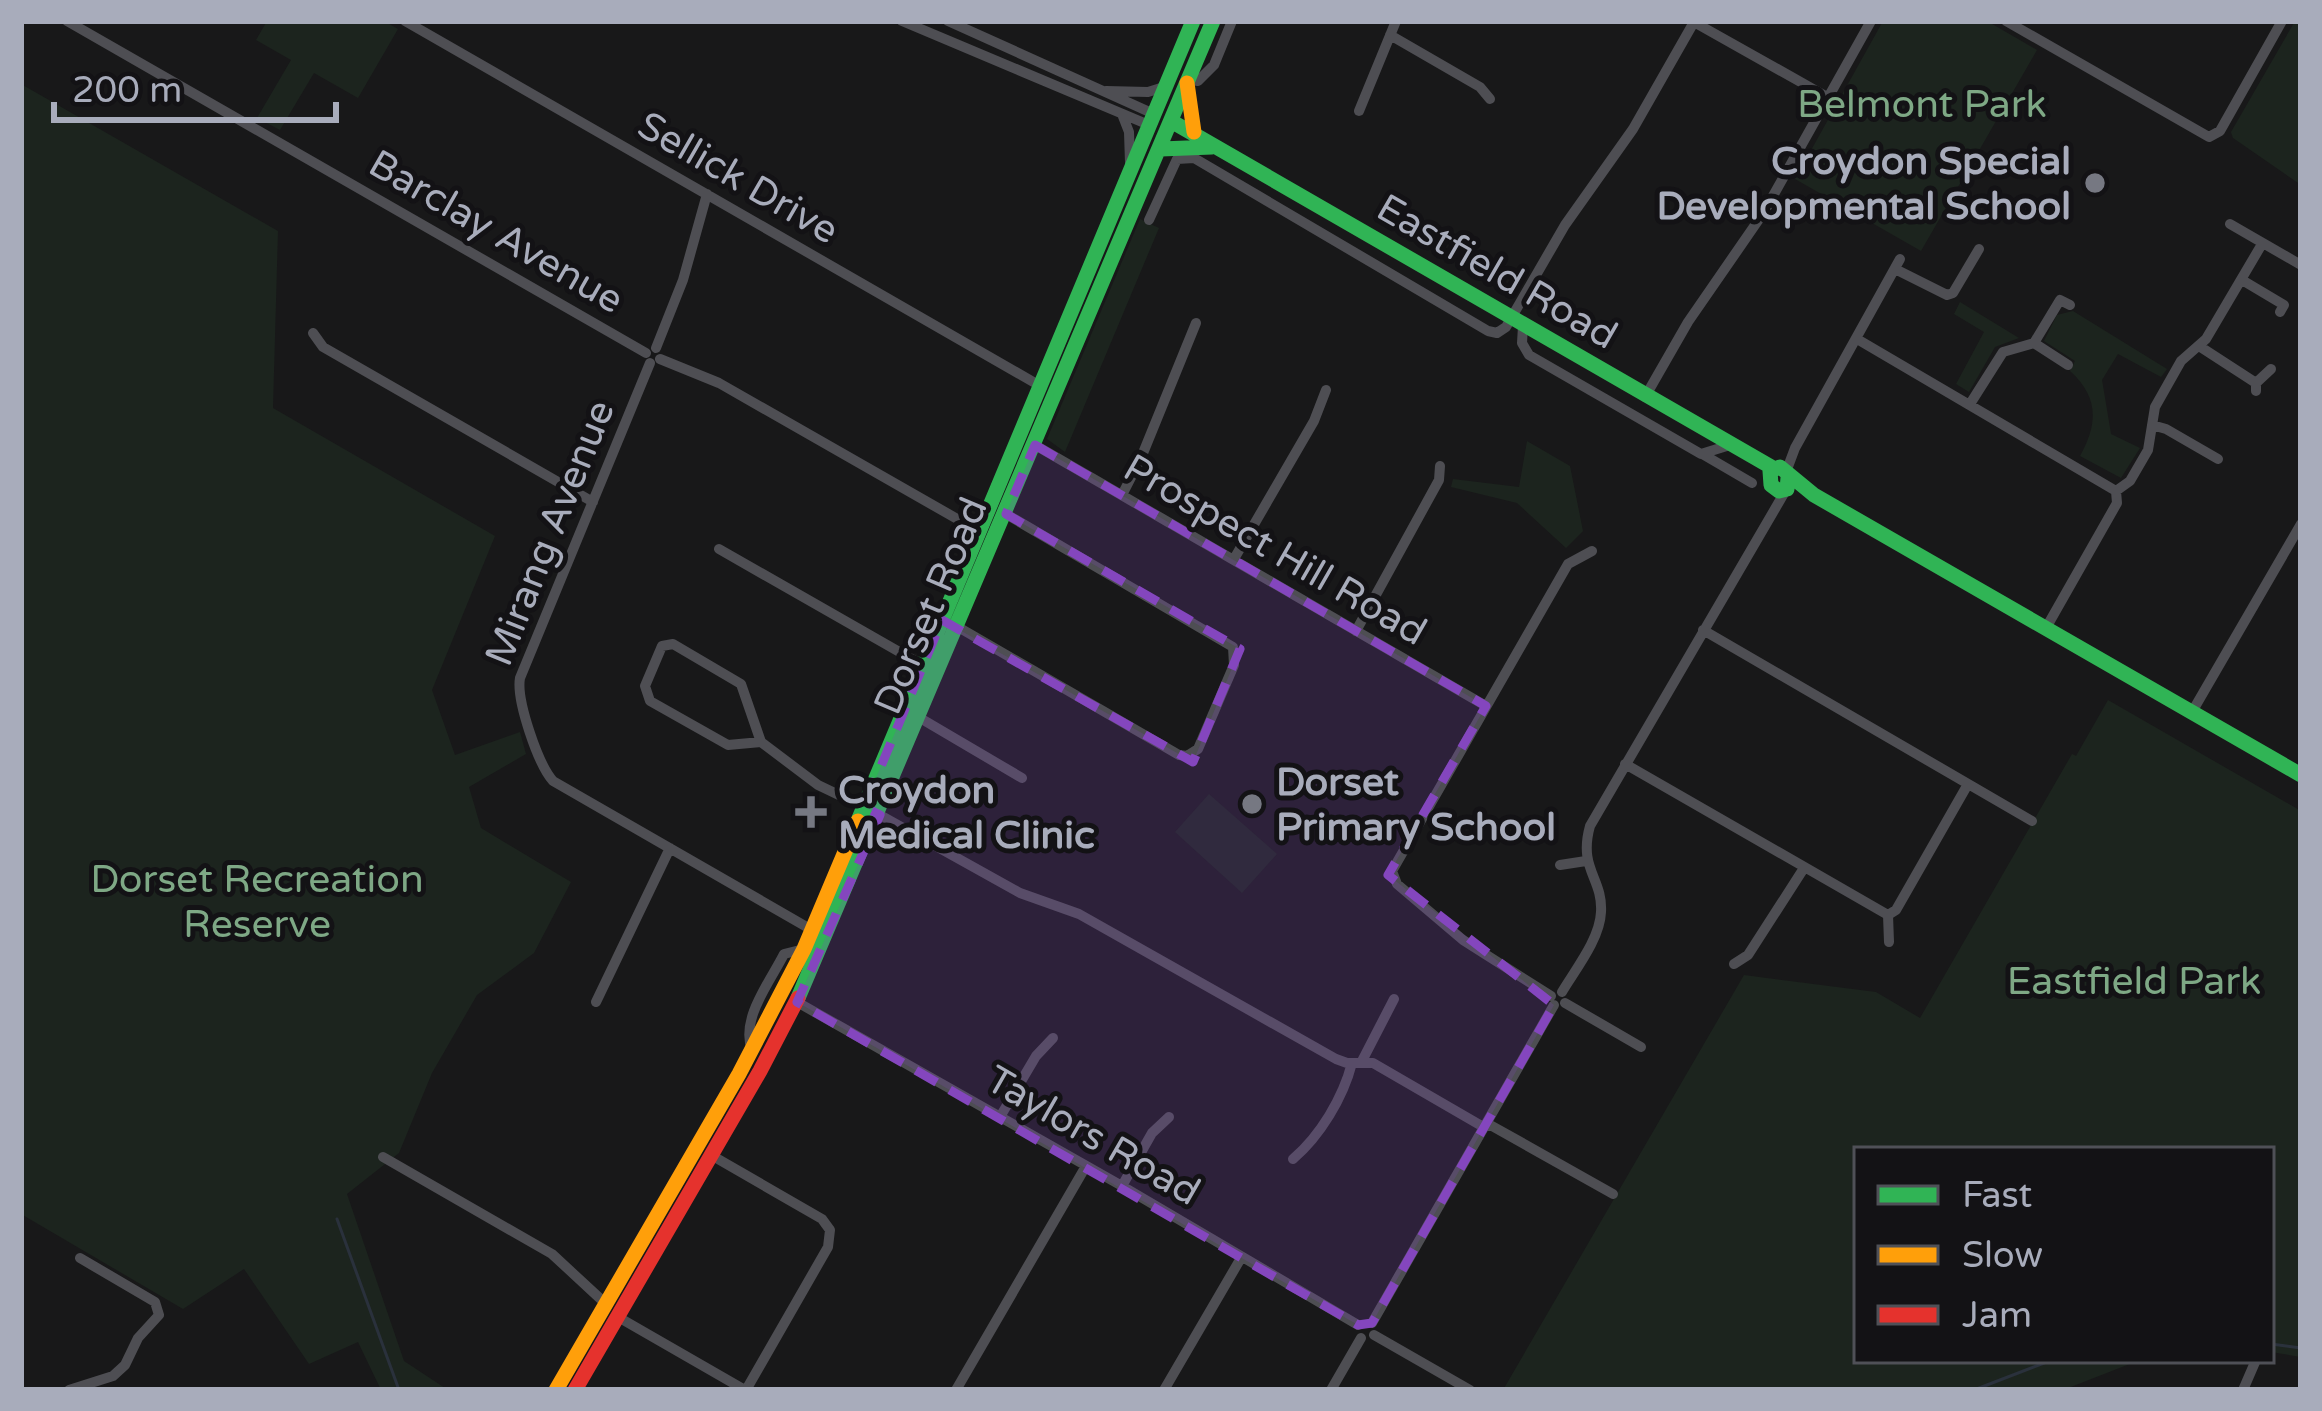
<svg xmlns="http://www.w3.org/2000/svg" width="2322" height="1411" font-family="'Varela Round',sans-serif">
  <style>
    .green { fill: #1c241e }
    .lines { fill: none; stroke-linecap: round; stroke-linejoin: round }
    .stream { stroke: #2a313c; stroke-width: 3 }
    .street { stroke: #4e4e53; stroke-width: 10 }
    .fast { stroke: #30b455; stroke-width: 15 }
    .slow { stroke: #ff9f0a; stroke-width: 15 }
    .jam { stroke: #e5322d; stroke-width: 15 }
    .marked { fill: #8446be; fill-opacity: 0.2; stroke: #8446be; stroke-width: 9; stroke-dasharray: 24 15; stroke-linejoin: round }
    .poi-dot { fill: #767882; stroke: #131215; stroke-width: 4.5 }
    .labels { text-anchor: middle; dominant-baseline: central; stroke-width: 10; stroke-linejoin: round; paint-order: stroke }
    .park-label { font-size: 39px; fill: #7ea885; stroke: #131215 }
    .poi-label { font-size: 39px; font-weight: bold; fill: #a8acbb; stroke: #131215; text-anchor: start }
    .street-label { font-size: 39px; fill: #a8acbb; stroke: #131215 }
  </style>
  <rect width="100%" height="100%" fill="#181819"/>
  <path class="green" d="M267,21h117l14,8 -40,69 -44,-25 -34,57 -23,-12 34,-58 -35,-20z
    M1883,21h104l50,29 -116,201 -126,-72z
    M2295,21h6v164l-68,-47 -2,-6z
    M21,84l257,147 -5,177 222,128 -63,154 23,65 65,-23 6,22 -57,33 12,41 90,54 -37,71 -57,42 -45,78 -33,80 -52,41 57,167 44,29h-67l-23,-48 -49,22 -65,-95 -61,40 -162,-95z
    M1140,219l19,9 -94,224 -18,-13z
    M1960,302l59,36 -24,9 -26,45 -13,-8 28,-52 -30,-18z
    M2073,311l94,58 -6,8 -43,-23 -16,26 9,54 29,14 -19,30 -41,-22c18,-32 19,-59 -10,-85l5,-10 -31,-20 13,-26z
    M1527,441l43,25 13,65 -17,17 -49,-45 -66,-16 2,-8 66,8z
    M2108,700l193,111v546l-30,-5v-202h-414v210h283l-77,30h-560l241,-415 132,17 44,26 152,-264 4,2z
    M1209,794l68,60 -35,39 -67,-61z"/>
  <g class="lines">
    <path class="stream" d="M337,1219l62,171
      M2271,1344l30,4
      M1974,1390l78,-30"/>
    <path class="street" d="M67,21l579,332
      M405,21l637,366
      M902,21l247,104
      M948,21l206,93
      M1692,21l137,77
      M2006,21l203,116 11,-6 62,-110
      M1390,35l90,52 10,12
      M1188,79l10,2 16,-16 18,-44
      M1106,91l42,1 16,-5
      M1359,111l37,-90
      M1122,114l7,18 1,31
      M1149,220l28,-61 17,-1 294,173 9,2 9,-6 59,-102 68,-96 61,-107
      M2230,224l71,41
      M1897,270l50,25 6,-2 26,-44
      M2242,280l42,25 -4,7
      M1523,326l-1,17 7,12 172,99 29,-9
      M313,333l10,14 270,155
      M1857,339l259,152 1,12 -71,125
      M2034,343l34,22
      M2199,346l57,37
      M656,348l27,-68 24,-86
      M660,359l59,24 261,149
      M650,363l-130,315c-4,22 18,86 33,103l259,149
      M2256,391v-8l15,-14
      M1645,397l43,-75 76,-110 107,-191
      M1970,404l33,-52 31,-9 26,-43 10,5
      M2152,425l14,4 52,30
      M1035,445l451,261
      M1704,455l48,28
      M1786,472l9,-24 105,-189
      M2116,491l14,-10 18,-31 7,-43 26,-46 25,-22 56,-95
      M1122,495l19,-37 55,-135
      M719,549l205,117
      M1234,559l80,-138 12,-31
      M958,627l221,128 8,1 11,-7 36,-84 -1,-18 -227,-133
      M1703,630l329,191
      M1356,631l83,-151 1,-14
      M2192,712l109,-188
      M920,718l102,60
      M761,742l-33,3 -78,-44 -5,-15 17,-40 11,-2 68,40 20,58 57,43 46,22
      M1625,764l263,151 8,-5 72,-126
      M880,815l140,78 59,21 257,145 11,4h26l107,62 12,1 121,68
      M1560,865l26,-4
      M1888,915l1,27
      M1734,964l14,-9 56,-87
      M1562,992c13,-22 38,-53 39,-80 2,-34 -23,-43 -11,-86l196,-336
      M1551,996l-88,-56 -66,-56 -5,-13 176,-307 24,-13
      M596,1002l74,-154
      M797,1002l325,184 236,139
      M1565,1003l76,44
      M752,1050c-12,-31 18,-68 32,-96l20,-5
      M1362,1061l32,-62
      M1000,1117l36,-61 17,-18
      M711,1155l111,64 8,11 -2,17 -82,143
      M383,1157l169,97 54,50
      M1293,1159c27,-23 50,-61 59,-96
      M1122,1186l30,-53 17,-16
      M618,1317l127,73
      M1372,1323l182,-318
      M1374,1335l96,55
      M69,1390l44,-14 12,-11 13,-27 21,-23 -4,-13 -75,-44
      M956,1390l130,-224
      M1164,1390l77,-132
      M1331,1390l30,-52
      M2243,1390l13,-30"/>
    <path class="fast" d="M1171,121l602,347
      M1161,149l51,-2
      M1788,478l-1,11 -8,2 -8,-6 -1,-14 10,-4 34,28 487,280
      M858,821l335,-800
      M798,998l415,-977"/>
    <path class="slow" d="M1187,83l7,49
      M556,1390l183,-316 65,-125 54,-128"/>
    <path class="jam" d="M575,1390l185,-319 38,-73"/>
  </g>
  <path class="marked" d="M1035,445l451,261 -98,169 166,130 -182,318 -14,2 -561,-323 83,-187 -16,-8 78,-187 251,142 47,-113 -234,-135z"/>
  <g class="poi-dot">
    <circle cx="2095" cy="183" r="12"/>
    <circle cx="1252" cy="804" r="12"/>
    <path d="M805 794h12v12h12v12h-12v12h-12v-12h-12v-12h12z"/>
  </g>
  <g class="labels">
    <g class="park-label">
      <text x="1922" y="104">Belmont Park</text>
      <text x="257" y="879">Dorset Recreation<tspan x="257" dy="45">Reserve</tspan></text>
      <text x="2134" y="981">Eastfield Park</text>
    </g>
    <g class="poi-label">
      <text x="2071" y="161" text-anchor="end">Croydon Special<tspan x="2071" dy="45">Developmental School</tspan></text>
      <text x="1276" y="782">Dorset<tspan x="1276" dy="45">Primary School</tspan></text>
      <text x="838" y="790">Croydon<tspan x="838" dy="45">Medical Clinic</tspan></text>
    </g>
    <g class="street-label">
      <text transform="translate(738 178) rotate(30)">Sellick Drive</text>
      <text transform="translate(496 232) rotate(30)">Barclay Avenue</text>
      <text transform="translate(1497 272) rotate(30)">Eastfield Road</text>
      <text transform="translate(550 533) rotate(-68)">Mirang Avenue</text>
      <text transform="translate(1275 550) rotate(30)">Prospect Hill Road</text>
      <text transform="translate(931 606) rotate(-67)">Dorset Road</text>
      <text transform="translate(1093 1136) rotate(30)">Taylors Road</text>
    </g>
  </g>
  <rect width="2322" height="1411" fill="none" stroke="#a8acbb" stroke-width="48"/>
  <rect x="1854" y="1147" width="420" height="216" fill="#131215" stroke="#4f5057" stroke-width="3"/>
  <rect x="1878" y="1186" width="60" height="18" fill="#30b455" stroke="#4f5057" stroke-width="3"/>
  <text x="1962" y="1207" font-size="36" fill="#a8acbb">Fast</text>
  <rect x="1878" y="1246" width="60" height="18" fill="#ff9f0a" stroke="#4f5057" stroke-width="3"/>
  <text x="1962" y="1267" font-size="36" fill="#a8acbb">Slow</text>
  <rect x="1878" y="1306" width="60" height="18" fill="#e5322d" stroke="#4f5057" stroke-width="3"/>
  <text x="1962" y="1327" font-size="36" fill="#a8acbb">Jam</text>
  <path d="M54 102v18h282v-18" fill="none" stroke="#a8acbb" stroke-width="6"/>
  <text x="72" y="102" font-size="36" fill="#a8acbb" stroke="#131215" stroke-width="9" paint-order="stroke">200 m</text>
</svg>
